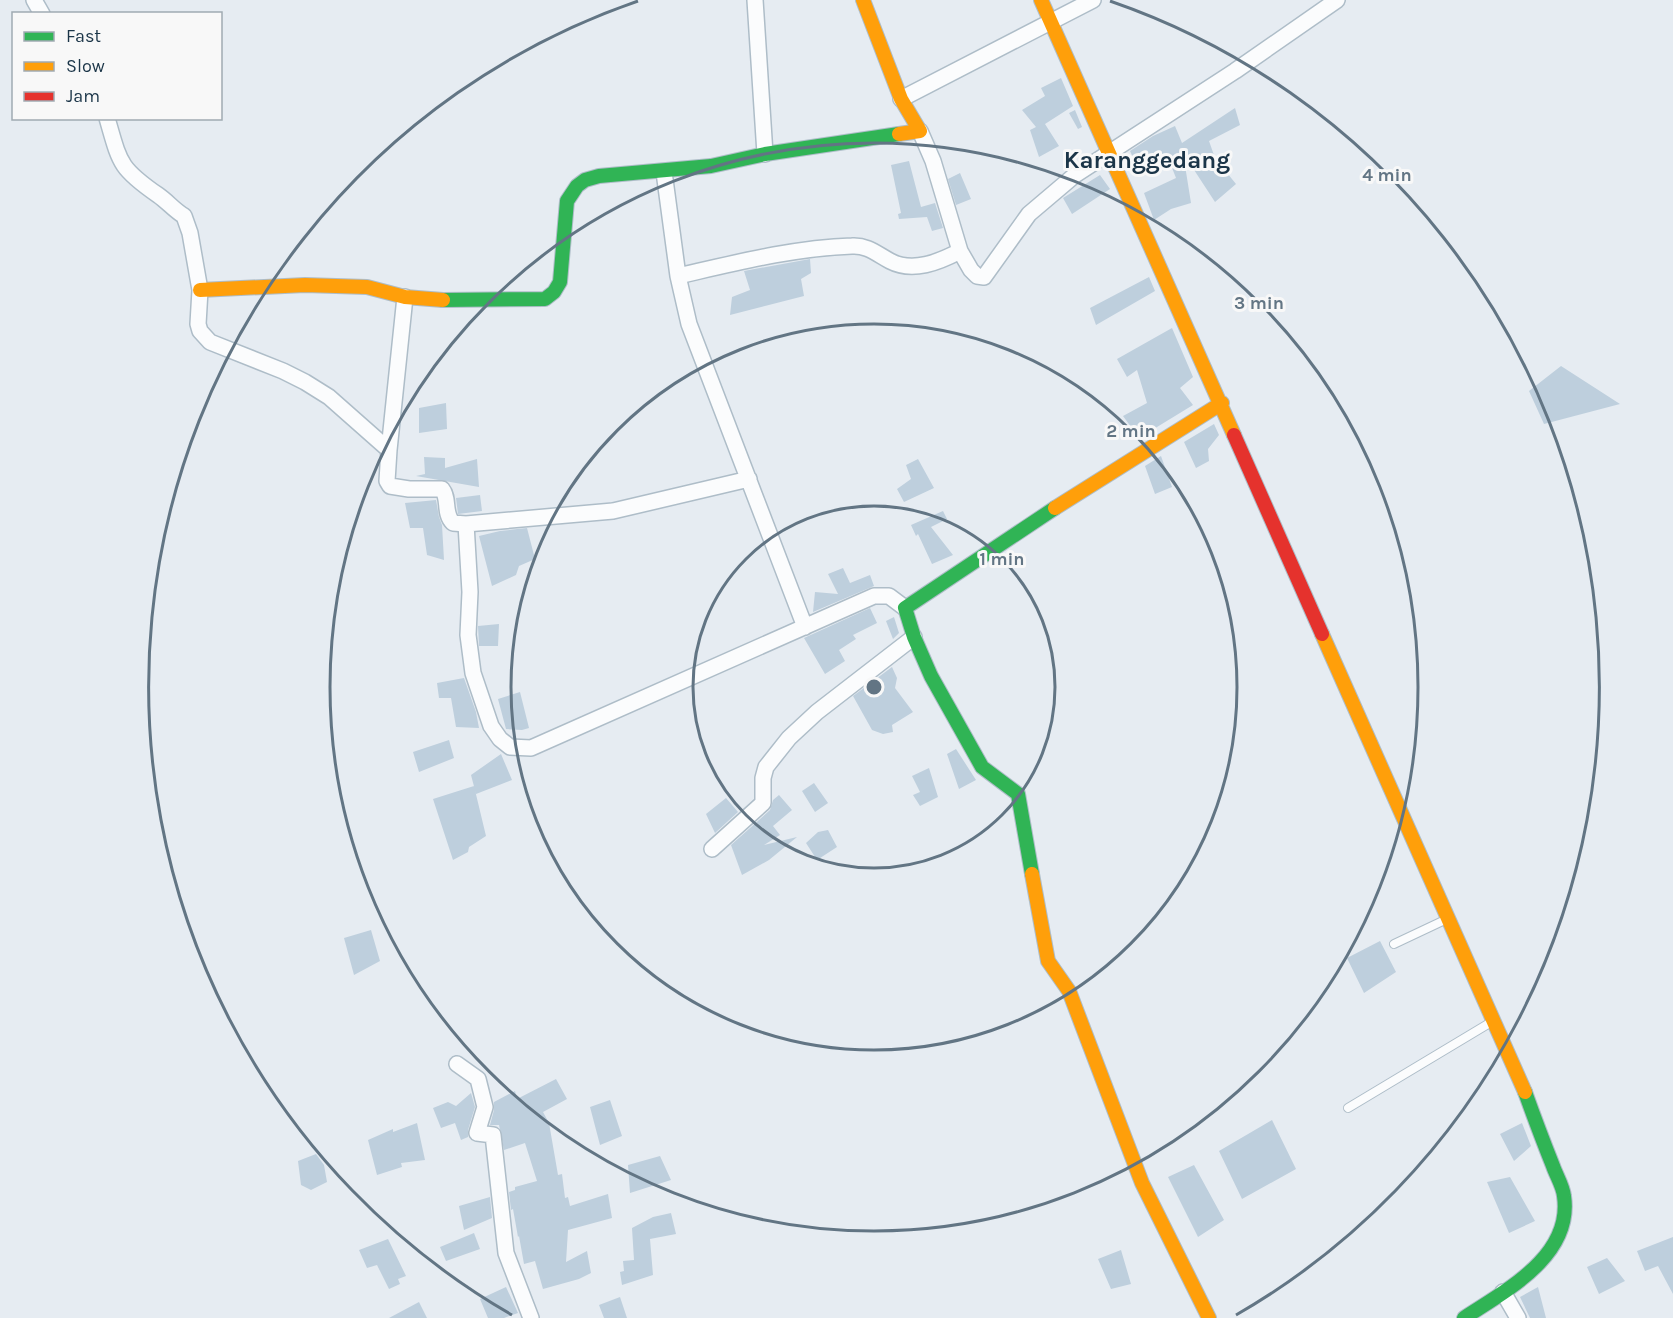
<svg xmlns="http://www.w3.org/2000/svg" width="1673" height="1318" font-family="Karla,sans-serif">
  <style>
    .building { fill: #becfdd }
    .lines { fill: none; stroke-linecap: round; stroke-linejoin: round }
    .lane-casing { stroke: #aebdc8; stroke-width: 10 }
    .street-casing { stroke: #aebdc8; stroke-width: 18 }
    .fast-casing { stroke: #aebdc8; stroke-width: 16 }
    .slow-casing { stroke: #aebdc8; stroke-width: 16 }
    .jam-casing { stroke: #aebdc8; stroke-width: 16 }
    .lane { stroke: #fbfcfd; stroke-width: 8 }
    .street { stroke: #fbfcfd; stroke-width: 15 }
    .fast { stroke: #30b455; stroke-width: 14 }
    .slow { stroke: #ff9f0a; stroke-width: 14 }
    .jam { stroke: #e5322d; stroke-width: 14 }
    .ring { fill: none; stroke: #627584; stroke-width: 3 }
    .labels { text-anchor: middle; dominant-baseline: central; stroke-width: 6; stroke-linejoin: round; paint-order: stroke }
    .quarter-label { font-size: 24px; font-weight: bold; fill: #1b3548; stroke: #f8f8f8 }
    .centre { fill: #627584; stroke: #f8f8f8; stroke-width: 3 }
    .ring-label { font-size: 18px; text-anchor: middle; font-weight: bold; fill: #627584; stroke: #f8f8f8; stroke-width: 6; stroke-linejoin: round; paint-order: stroke }
  </style>
  <rect width="100%" height="100%" fill="#e6ecf2"/>
  <path class="building" d="M1061,78l12,28 -28,18 14,22 -20,11 -9,-27 6,-3 -14,-17 23,-14 -4,-8z
    M1235,108l5,17 -31,16 6,17 21,26 -21,18 -32,-49 8,50 -20,6 -17,11 -10,-27 32,-15 -9,-23 -29,13 -8,-17 23,-15 22,-10 7,17z
    M1075,110l7,17 -4,2 -9,-16z
    M909,161l12,46 14,-4 8,25 -11,3 -5,-14 -28,2 -1,-5 3,-1 -10,-48z
    M960,173l11,26 -15,6 -8,-26z
    M1100,175l10,14 -38,25 -9,-16z
    M810,259l1,14 -10,6 3,17 -74,19 2,-18 18,-7 -6,-19z
    M1149,277l6,14 -59,34 -6,-17z
    M1172,328l21,49 -13,11 13,17 -54,33 -16,-22 24,-13 -10,-33 -10,7 -10,-18z
    M1561,366l59,38 -76,20 -15,-33z
    M446,403l1,26 -28,4v-25z
    M1214,424l5,11 -11,14 1,12 -13,7 -12,-26z
    M1161,456l11,31 -17,7 -10,-28z
    M424,457l21,1v10l32,-9 2,28 -63,-11 9,-2z
    M918,459l16,29 -30,14 -7,-13 14,-10 -5,-14z
    M480,495l2,16 -24,3 -2,-16z
    M436,500l3,17 3,8 2,35 -17,-5 -4,-27h-13l-5,-25z
    M943,511l4,8 -16,8 22,28 -21,9 -14,-30 -2,2 -5,-11z
    M527,528l8,31 -16,7 -3,9 -24,11 -13,-50 21,-5z
    M843,568l7,15 20,-8 4,11 -61,26 2,-20 23,2 -10,-20z
    M870,608l7,15 -24,12 3,4 -17,11 6,11 -20,13 -21,-36z
    M894,617l5,16 -6,6 -7,-18z
    M499,624l-1,22h-19l-1,-20z
    M892,667l5,11 -2,10 18,24 -21,13 1,7 -10,2 -11,-4 -19,-34z
    M464,678l12,34 3,16 -23,-1 -5,-29h-12l-2,-15z
    M520,692l9,36 -7,2 -16,-1 -8,-30z
    M449,740l5,18 -35,14 -6,-20z
    M956,749l20,31 -17,9 -12,-35z
    M501,754l11,26 -36,14 -5,-19z
    M929,768l9,29 -18,9 -7,-11 7,-3 -8,-16z
    M814,783l14,20 -13,9 -13,-21z
    M474,786l12,50 -17,11 -1,5 -15,8 -20,-61z
    M779,795l13,15 -19,16 7,9 -16,10 33,-8 -28,23 -27,15 -11,-30 39,-35 3,-10z
    M726,798l12,14 -23,21 -9,-19z
    M828,830l9,17 -20,13 -11,-17 12,-11z
    M371,930l9,31 -26,14 -10,-37z
    M1380,941l16,31 -32,21 -17,-35z
    M556,1079l11,20 -24,13 6,11 9,52 4,-1 3,24 3,-1 2,9 38,-12 4,24 -44,12 -2,32 21,-11 4,22 -12,6 -36,10 -8,-28 -11,3 -5,-28 -1,1 -5,-28 -2,1 -2,-18 6,-2v-3l22,-6 -12,-38 -21,7 -5,-25h-9l4,-15v-8l21,-11 2,8z
    M471,1093l4,14 -7,23v7l-7,3 -6,-17 -14,5 -8,-20 15,-6 8,4z
    M610,1100l12,36 -22,9 -10,-38z
    M1272,1120l24,49 -54,30 -23,-48z
    M417,1123l8,37 -24,3 1,4 -25,8 -9,-35 25,-11v3z
    M1522,1123l9,23 -17,15 -14,-27z
    M316,1154l8,11 3,17 -16,8 -10,-5 -3,-24z
    M660,1156l11,24 -41,13 -2,-28z
    M1194,1165l30,55 -26,17 -30,-60z
    M1510,1177l25,44 -26,12 -22,-51z
    M490,1197l2,21 -28,12 -5,-24z
    M671,1213l5,21 -26,5 3,36 -31,10 -2,-13 4,-1 -1,-10 11,-1 -2,-32 21,-11z
    M474,1233l6,16 -34,12 -6,-14z
    M1673,1237v57l-15,-28 -13,5 -8,-20z
    M388,1239l18,37 -8,3 2,5 -11,5 -12,-24 -10,3 -8,-18z
    M1121,1250l10,34 -20,5 -13,-30z
    M1607,1258l18,23 -26,13 -12,-27z
    M506,1287l12,26 -14,5h-16l-8,-19z
    M1538,1287l8,31h-16l-10,-21z
    M620,1297l7,21h-23l-5,-13z
    M419,1302l8,16h-38z"/>
  <g class="lines">
    <defs>
      <path id="lane" d="M1394,944l53,-25
        M1348,1108l145,-87"/>
      <path id="street" d="M34,0l8,14
        M755,0l10,154
        M901,99l192,-99
        M107,118c13,45 12,50 51,77 10,7 16,15 26,21l6,17 10,57 -2,34 2,7 10,11 73,29 22,11 24,15 60,53 -2,31 3,5 19,3h33c8,10 1,24 11,34l13,1 147,-13 136,-32
        M920,131l13,30 27,90 11,19 6,6 7,1 45,-63 46,-39 160,-104 102,-71
        M664,172l14,104 11,48 116,303
        M678,276c57,-13 115,-28 174,-30 15,-1 25,8 38,15 23,12 49,1 70,-10
        M389,450l16,-153
        M466,524l4,68 -2,43 5,38 18,53 9,13 10,8 21,1 343,-152h15l16,12
        M712,849l51,-46v-25l3,-11 23,-29 28,-26 97,-75
        M457,1064l21,15 7,28 -8,26 16,2 13,118 25,65
        M1503,1292l15,26"/>
      <path id="fast" d="M443,300l102,-1 9,-7 6,-10 7,-81 10,-15 8,-6 14,-4 112,-10 54,-12 134,-20
        M1032,874l-14,-80 -36,-27 -51,-91 -17,-39 -9,-29 150,-100
        M1464,1318c41,-27 109,-62 100,-122 -1,-10 -8,-21 -11,-30 -10,-25 -19,-49 -28,-74"/>
      <path id="slow" d="M863,0l38,99 19,32 -21,3
        M1041,0l193,435
        M200,290l105,-5 62,2 38,10 38,3
        M1055,508l167,-105
        M1322,634l203,458
        M1032,874l16,87 21,30 73,192 67,135"/>
      <path id="jam" d="M1234,435l88,199"/>
    </defs>
    <use href="#lane" class="lane-casing"/>
    <use href="#street" class="street-casing"/>
    <use href="#fast" class="fast-casing"/>
    <use href="#slow" class="slow-casing"/>
    <use href="#jam" class="jam-casing"/>
    <use href="#lane" class="lane"/>
    <use href="#street" class="street"/>
    <use href="#fast" class="fast"/>
    <use href="#slow" class="slow"/>
    <use href="#jam" class="jam"/>
  </g>
  <g class="ring">
    <circle cx="874" cy="687" r="181"/>
    <circle cx="874" cy="687" r="363"/>
    <circle cx="874" cy="687" r="544"/>
    <path d="M512 1315A725 725 0 0 1 638 1M1110 1A725 725 0 0 1 1236 1315"/>
  </g>
  <g class="labels">
    <g class="quarter-label">
      <text x="1147" y="160">Karanggedang</text>
    </g>
  </g>
  <circle cx="874" cy="687" r="9" class="centre"/>
  <g class="ring-label">
    <text x="1387" y="181">4 min</text>
    <text x="1259" y="309">3 min</text>
    <text x="1131" y="437">2 min</text>
    <text x="1002" y="565">1 min</text>
  </g>
  <rect x="12" y="12" width="210" height="108" fill="#f8f8f8" stroke="#a0aab2" stroke-width="1.5"/>
  <rect x="24" y="32" width="30" height="9" fill="#30b455" stroke="#a0aab2" stroke-width="1.5"/>
  <text x="66" y="42" font-size="18" fill="#1b3548">Fast</text>
  <rect x="24" y="62" width="30" height="9" fill="#ff9f0a" stroke="#a0aab2" stroke-width="1.5"/>
  <text x="66" y="72" font-size="18" fill="#1b3548">Slow</text>
  <rect x="24" y="92" width="30" height="9" fill="#e5322d" stroke="#a0aab2" stroke-width="1.5"/>
  <text x="66" y="102" font-size="18" fill="#1b3548">Jam</text>
</svg>
